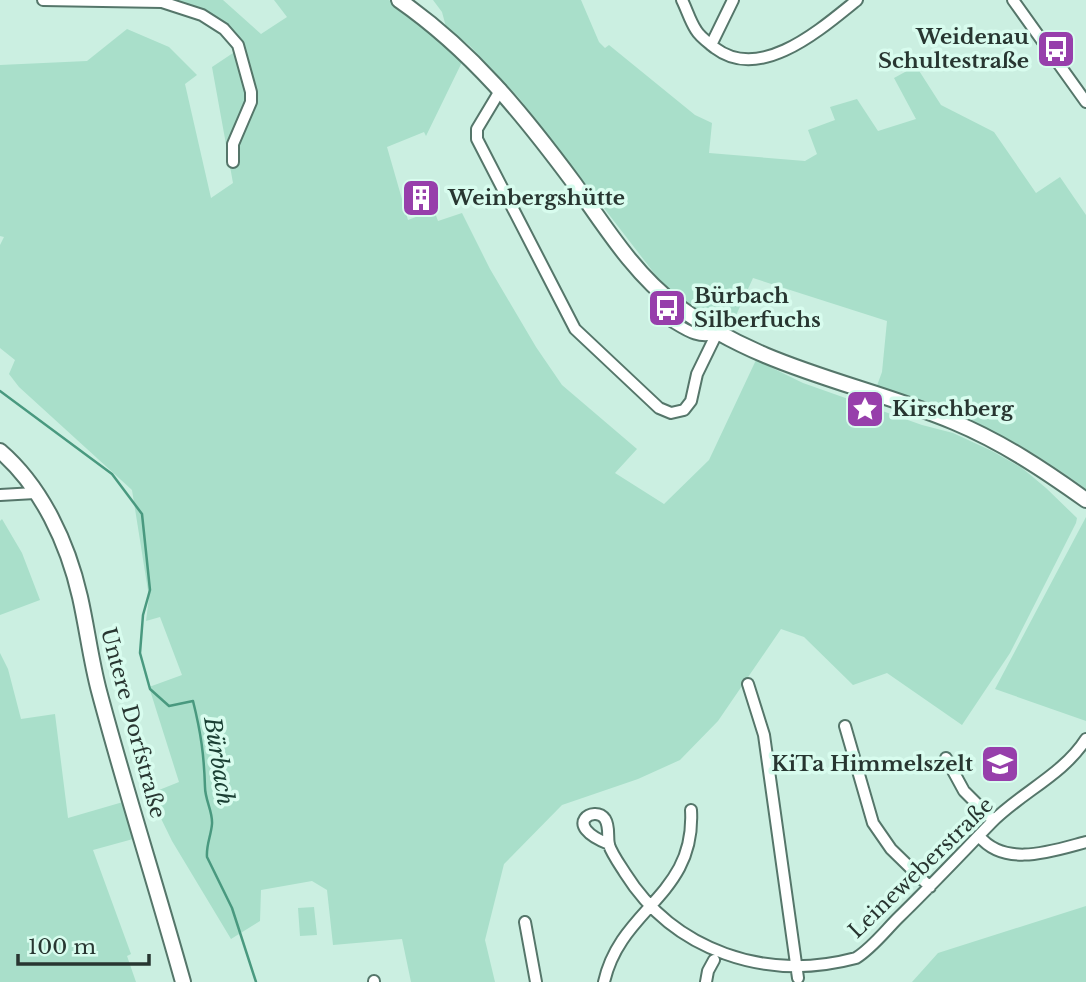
<svg xmlns="http://www.w3.org/2000/svg" width="1086" height="982" font-family="'Libre Baskerville',serif">
  <style>
    .green { fill: #a9dfca }
    .lines { fill: none; stroke-linecap: round; stroke-linejoin: round }
    .stream { stroke: #49997f; stroke-width: 2.5 }
    .minor-casing { stroke: #55766a; stroke-width: 14 }
    .tertiary-casing { stroke: #55766a; stroke-width: 18 }
    .minor { stroke: #fff; stroke-width: 10 }
    .tertiary { stroke: #fff; stroke-width: 14 }
    .labels { text-anchor: middle; dominant-baseline: central; stroke-width: 7; stroke-linejoin: round; paint-order: stroke }
    .poi-label { font-size: 21px; font-weight: bold; fill: #283631; stroke: #d8fcee; text-anchor: start }
    .street-label { font-size: 21px; fill: #283631; stroke: #d8fcee }
    .water-label { font-size: 23px; font-style: italic; fill: #1a3f33; stroke: #d8fcee }
  </style>
  <rect width="100%" height="100%" fill="#cbefe1"/>
  <path class="green" d="M135,0h88l38,34 26,-17 -13,-17h115l27,17 48,41 -38,78 -2,-4 -37,15 21,73 26,-10 4,11 24,-8 28,56 46,78 26,38 75,64 -22,24 49,31 45,-44 47,-100 47,23 119,42 31,8 39,18 30,17 24,20 31,30 -1,5 -66,130 -48,72 -75,-52 -34,12 -49,-48 -23,-8 -63,92 -38,39 -42,19 -76,26 -58,59 -19,76 10,42h-84l-9,-43 -69,6 -6,-55 -15,-9 -51,9 -1,31 -29,18 -59,-98 -23,-47 30,-12 -30,-95 33,-12 -22,-58 -14,4 3,-24 -17,-107 -113,-103 -10,-13 6,-14 -15,-12v-103l4,-8 -4,-1v-171l87,-4 40,-32 42,18 28,28 -12,9 26,114 22,-15 -21,-116 24,-16 -17,-25 -21,-9z
    M433,0h148l18,42 6,6 4,-3 86,70 17,8 -3,30 96,8 12,-7 -9,-24 27,-10 -5,-13 27,-8 21,32 38,-12 -22,-41 22,-12 25,39 53,27 42,61 24,-16 26,38v274c-30,-21 -60,-42 -93,-57 -37,-18 -78,-29 -118,-41l7,-19 5,-51 -134,-43 -25,55 -57,-38 -152,-197 -49,-52 -24,-19 -4,-15z
    M1086,517v204l-91,-32z
    M2,519l20,34 18,47 -40,15v-94z
    M0,653l8,16 13,50 34,-5 13,104 55,-16 10,37 -40,11 38,104 -4,2 9,26h-136z
    M1086,906v76h-174l26,-29z
    M314,907l3,28 -17,1 -2,-28z"/>
  <g class="lines">
    <path class="stream" d="M0,391l112,83 30,40 8,76 -7,25 -3,38 10,36 19,17 24,-5c8,32 11,54 12,86 0,13 8,25 7,37 -1,12 -6,21 -5,33l25,51 24,74"/>
    <defs>
      <path id="minor" d="M43,0l119,2 40,13 22,14 14,16 13,47v10l-18,42v18
        M682,0c5,10 8,21 14,30 4,7 13,13 19,18 46,35 107,-20 142,-48
        M1013,0l73,102
        M711,45l22,-45
        M501,89l-24,40v10l98,190 84,79 12,5 13,-3 7,-9 6,-27 20,-41
        M668,319c17,10 30,21 49,14
        M0,495l35,-2
        M748,684l16,51 34,243
        M845,726l28,97 18,26 39,38
        M946,758l18,33 29,29
        M979,836c26,32 73,15 107,6
        M609,844c-49,-19 -14,-40 -4,-25 5,8 2,17 4,26 3,9 11,20 16,28 49,78 141,109 231,85 16,-10 29,-27 42,-40 32,-31 62,-63 93,-95 29,-30 72,-48 95,-84
        M525,922l11,60
        M374,981v1
        M604,982c17,-75 92,-86 87,-172
        M706,982l2,-11 6,-11"/>
      <path id="tertiary" d="M399,0c73,51 123,113 175,183 30,42 60,91 102,122 87,65 182,77 278,117 48,20 90,48 132,78
        M0,451c42,36 68,93 80,146 7,31 11,64 19,94 26,98 57,194 84,291"/>
    </defs>
    <use href="#minor" class="minor-casing"/>
    <use href="#tertiary" class="tertiary-casing"/>
    <use href="#minor" class="minor"/>
    <use href="#tertiary" class="tertiary"/>
  </g>
  <defs>
    <symbol id="bus-square" viewBox="-11 -11 22 22"><rect x="-9" y="-9" width="18" height="18" rx="4" fill="#973fab" stroke="#d8fcee"/><path d="M-5-6H5V4H4V6H2V4H-2V6H-4V4H-5ZM-3.5-4V0h7V-4ZM-3.5 1.2v1.5H-2V1.2ZM2 1.2v1.5H3.5V1.2Z" fill="#fff"/></symbol>
    <symbol id="building-square" viewBox="-11 -11 22 22"><rect x="-9" y="-9" width="18" height="18" rx="4" fill="#973fab" stroke="#d8fcee"/><path d="M-4-6H4V6H1V3H-1V6H-4ZM-2.5-4.3h1.7v1.8h-1.7ZM.8-4.3h1.7v1.8H.8ZM-2.5-1h1.7V.8h-1.7ZM.8-1h1.7V.8H.8Z" fill="#fff"/></symbol>
    <symbol id="sight-square" viewBox="-11 -11 22 22"><rect x="-9" y="-9" width="18" height="18" rx="4" fill="#973fab" stroke="#d8fcee"/><path d="M0-6L1.8-2.2L6-1.7L2.9 1.2L3.7 5.4L0 3.3L-3.7 5.4L-2.9 1.2L-6-1.7L-1.8-2.2Z" fill="#fff"/></symbol>
    <symbol id="school-square" viewBox="-11 -11 22 22"><rect x="-9" y="-9" width="18" height="18" rx="4" fill="#973fab" stroke="#d8fcee"/><path d="M0-5L7-2L0 1L-7-2ZM-4 1L0 2.5L4 1V4Q0 6-4 4Z" fill="#fff"/></symbol>
  </defs>
  <g fill-rule="evenodd">
    <use href="#bus-square" x="1034" y="27" width="44" height="44"/>
    <use href="#building-square" x="399" y="176" width="44" height="44"/>
    <use href="#bus-square" x="645" y="286" width="44" height="44"/>
    <use href="#sight-square" x="843" y="387" width="44" height="44"/>
    <use href="#school-square" x="978" y="742" width="44" height="44"/>
  </g>
  <g class="labels">
    <g class="poi-label">
      <text x="1029" y="37" text-anchor="end">Weidenau<tspan x="1029" dy="24">Schultestraße</tspan></text>
      <text x="448" y="198">Weinbergshütte</text>
      <text x="694" y="296">Bürbach<tspan x="694" dy="24">Silberfuchs</tspan></text>
      <text x="892" y="409">Kirschberg</text>
      <text x="973" y="764" text-anchor="end">KiTa Himmelszelt</text>
    </g>
    <g class="street-label">
      <text transform="translate(133 723) rotate(75)">Untere Dorfstraße</text>
      <text transform="translate(921 868) rotate(-44)">Leineweberstraße</text>
    </g>
    <g class="water-label">
      <text transform="translate(219 761) rotate(81)">Bürbach</text>
    </g>
  </g>
  <path d="M18 954v10h131v-10" fill="none" stroke="#283631" stroke-width="3.5"/>
  <text x="28" y="954" font-size="21" fill="#283631" stroke="#d8fcee" stroke-width="5" paint-order="stroke">100 m</text>
</svg>
